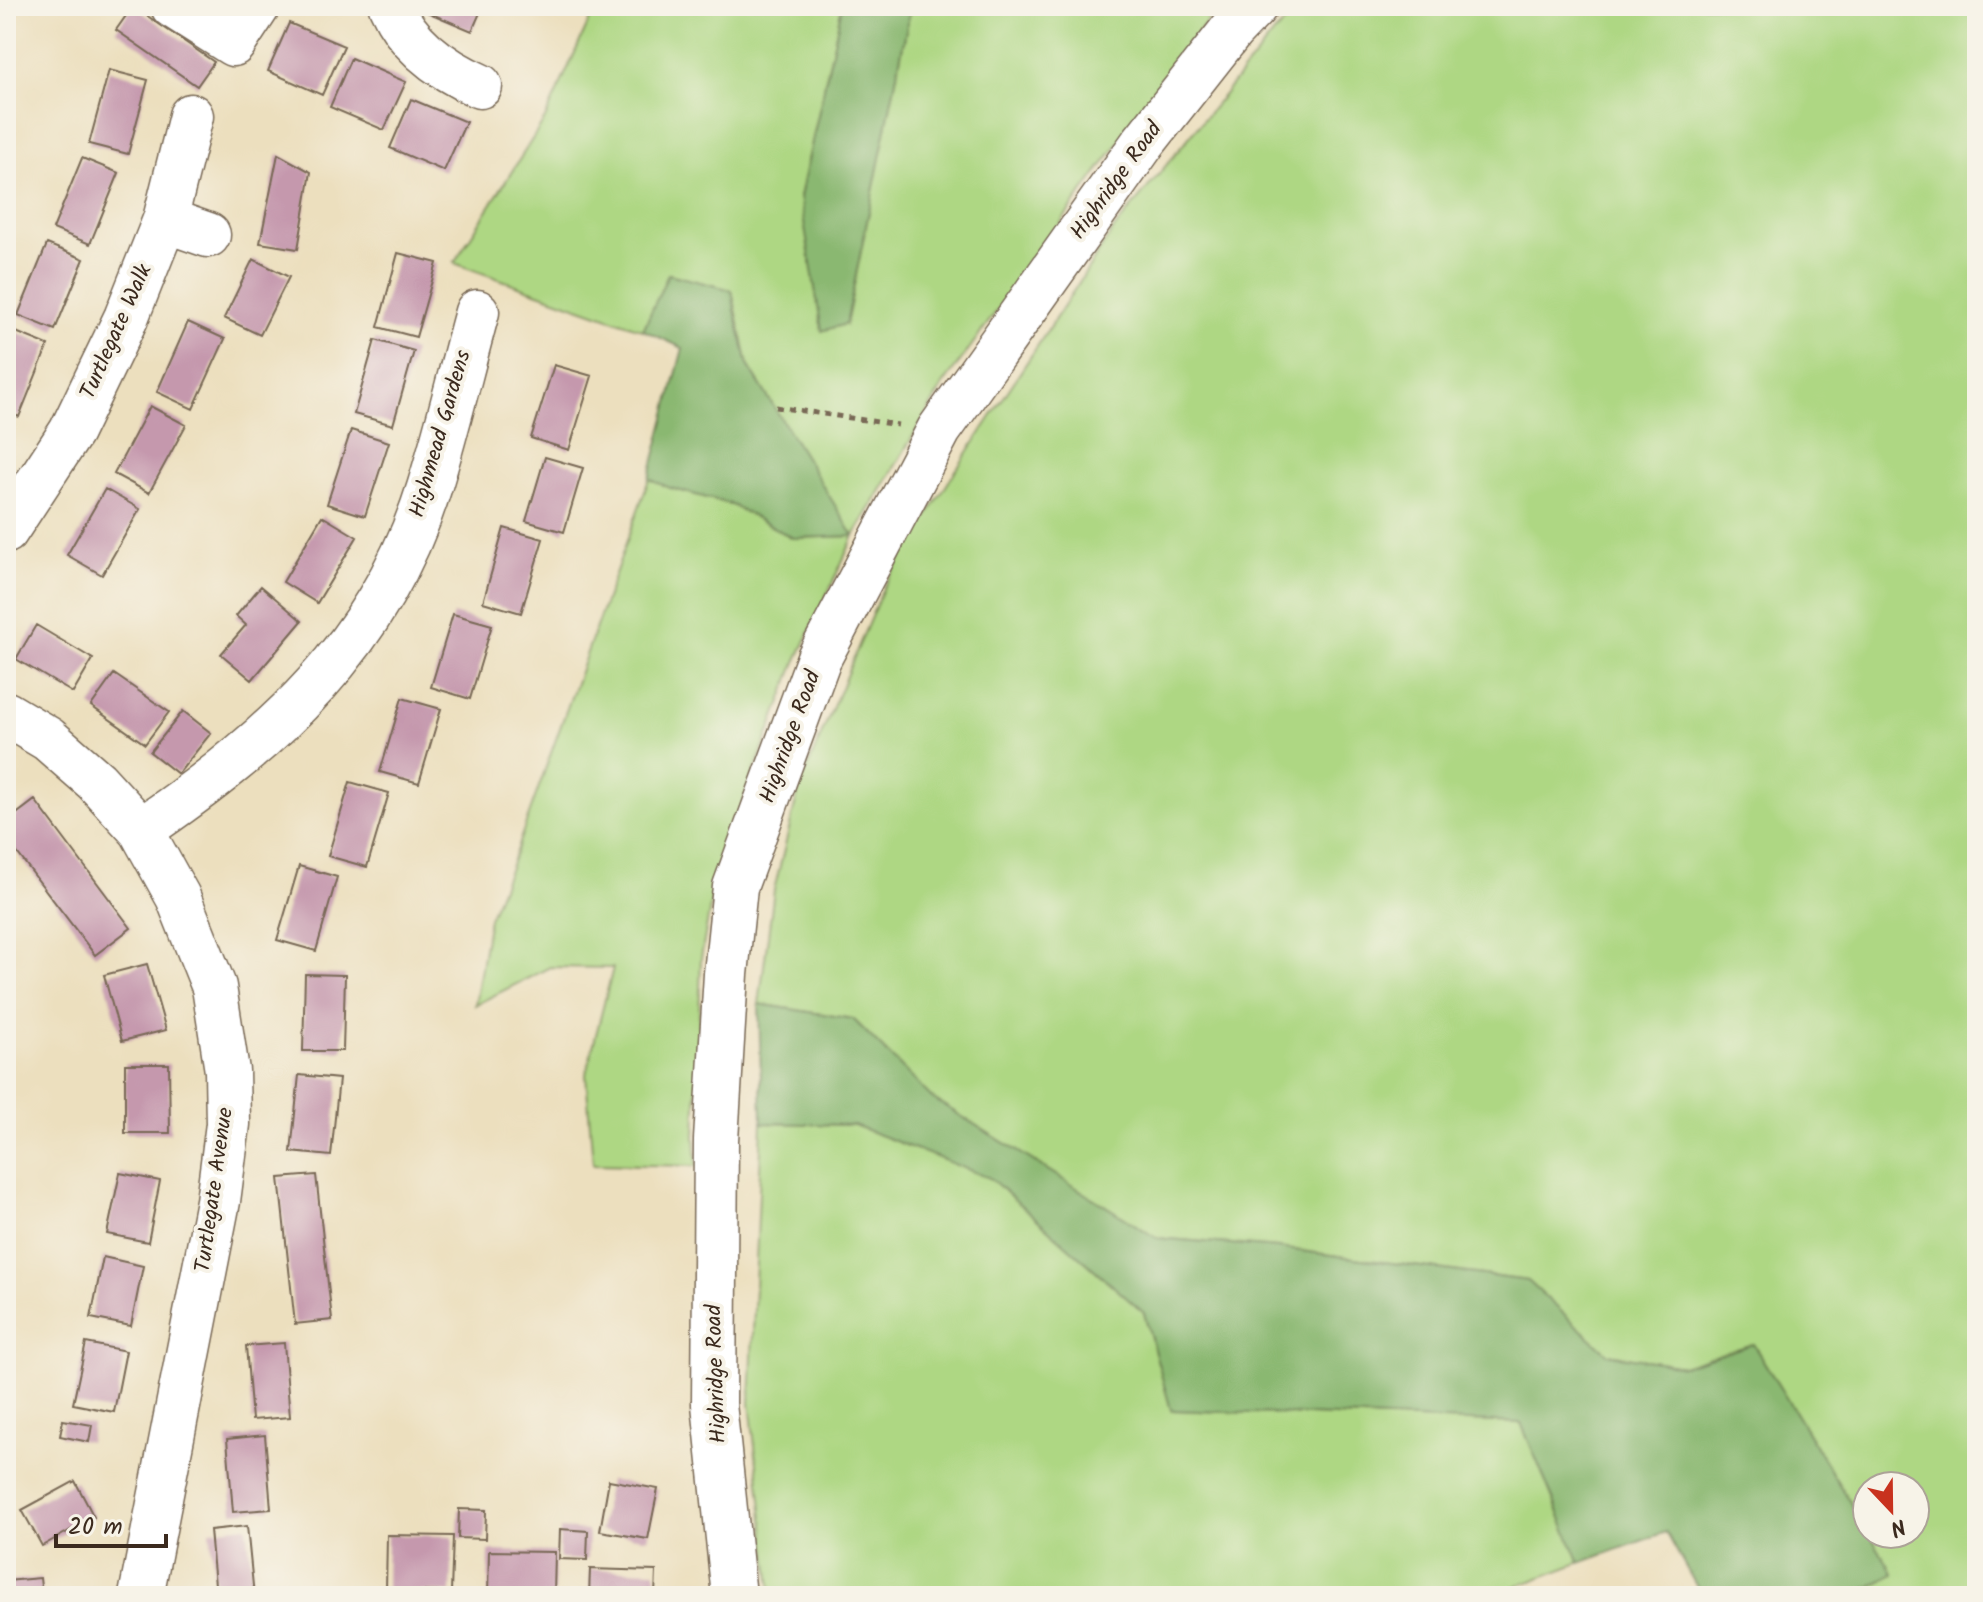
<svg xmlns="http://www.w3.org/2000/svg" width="1983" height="1602" font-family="Kalam,sans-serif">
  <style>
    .green { fill: #aed783; stroke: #748050; stroke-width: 2 }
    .forest { fill: #8ab871; stroke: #627148; stroke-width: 2 }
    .building { fill: #c598ad }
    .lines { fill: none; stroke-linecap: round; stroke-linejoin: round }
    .minor-casing { stroke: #796956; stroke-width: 47 }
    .path { stroke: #796956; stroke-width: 5; stroke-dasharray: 6 6; stroke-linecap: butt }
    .minor { stroke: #fff; stroke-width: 44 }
    .labels { text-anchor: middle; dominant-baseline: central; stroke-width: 8; stroke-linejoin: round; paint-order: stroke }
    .street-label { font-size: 22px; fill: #3b2a1e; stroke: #f7f3e8 }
  </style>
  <rect width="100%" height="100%" fill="#f7f3e8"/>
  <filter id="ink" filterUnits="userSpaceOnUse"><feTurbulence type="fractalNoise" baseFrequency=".0125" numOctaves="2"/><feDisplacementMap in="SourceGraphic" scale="16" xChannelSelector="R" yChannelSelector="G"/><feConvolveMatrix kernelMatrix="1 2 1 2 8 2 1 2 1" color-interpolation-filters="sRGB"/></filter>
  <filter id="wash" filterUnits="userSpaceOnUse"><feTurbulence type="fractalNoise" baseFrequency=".006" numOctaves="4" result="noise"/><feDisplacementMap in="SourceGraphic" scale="32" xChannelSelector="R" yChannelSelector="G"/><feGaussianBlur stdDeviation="1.8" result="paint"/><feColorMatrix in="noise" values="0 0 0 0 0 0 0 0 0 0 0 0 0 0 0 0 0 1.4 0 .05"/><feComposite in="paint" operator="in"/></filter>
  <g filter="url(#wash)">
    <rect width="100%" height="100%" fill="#ecdfbe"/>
    <path class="green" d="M596,6h246l-42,191 46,127 65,-318h307l-275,379 -89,151 -58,126 -80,210 -15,86 -6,179 2,29 -104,-2 -7,-90 27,-106 -63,-1 -75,38 14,-87 22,-53 138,-386 21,9 60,16 63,34 60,-2 -105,-171 -16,-75 -63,-16 -26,56 -189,-67 91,-144z
      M1304,6h673v1590h-125l41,-22 -24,-40h46v-48h-48v44l-114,-186 -70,22 -75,-12 -47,-40 -33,-33 -250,-33 -121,-10 -225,-140 -79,-79 -94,-15 15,-114 26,-105 84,-199 67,-108 163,-249 161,-197z
      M762,1123l92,2 136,53 154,135 28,97 350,13 70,135 -101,38h-719l-22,-193z"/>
    <path class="forest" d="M842,6h69l-65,318 -24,7 -22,-134z
      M668,274l64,16 4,25 12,50 106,171 -61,2 -63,-34 -60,-16 -21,-9 34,-131 -40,-18z
      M759,1004l94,15 79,79 225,140 121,10 250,33 80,73 75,12 70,-22 114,186v4h2l25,40 -42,22h-150l-36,-64 -86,31 -59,-140 -350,-13 -27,-97 -154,-135 -136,-53 -92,-2z"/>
    <g id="blocks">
      <path class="building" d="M133,6l81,56 -17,24 -81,-56z
        M430,6h53l-11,25 -45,-19z
        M289,23l55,23 -22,49 -54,-24z
        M351,58l55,24 -22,48 -54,-23z
        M109,70l39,10 -20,74 -39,-10z
        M411,99l55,23 -22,49 -54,-23z
        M278,154l33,18 -13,77 -38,-6z
        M82,158l37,15 -29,71 -37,-15z
        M47,244l37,15 -29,71 -37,-15z
        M398,253l39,10 -21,74 -38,-10z
        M253,259l36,18 -29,58 -36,-17z
        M188,322l37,17 -32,70 -36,-17z
        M11,330l37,15 -29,72 -13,-6v-69z
        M375,340l39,11 -21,74 -39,-11z
        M554,365l38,11 -23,74 -38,-12z
        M150,406l36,19 -37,68 -35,-19z
        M351,430l38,12 -24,74 -38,-12z
        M545,457l38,11 -19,64 -38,-11z
        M105,489l35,20 -38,66 -35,-20z
        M322,516l35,21 -40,66 -34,-21z
        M504,528l39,11 -22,74 -38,-11z
        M261,586l41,35 -50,59 -31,-26 25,-29 -10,-9z
        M453,614l39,11 -22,74 -39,-12z
        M36,625l57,34 -20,34 -57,-34z
        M114,674l55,38 -24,32 -54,-38z
        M402,698l39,11 -22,74 -39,-11z
        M183,711l28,22 -33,41 -28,-22z
        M350,782l39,11 -22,74 -39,-11z
        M35,800l96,128 -36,27 -89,-117v-16z
        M299,866l38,11 -21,74 -39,-11z
        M147,964l19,66 -44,11 -18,-66z
        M305,974l40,1 -2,76h-40z
        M125,1064h44l1,69h-45z
        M299,1075l40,4 -8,77 -40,-4z
        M120,1173l40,8 -12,61 -41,-8z
        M316,1175l16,145 -37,4 -16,-146z
        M103,1257l40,9 -12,60 -40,-8z
        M86,1343l40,8 -12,61 -41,-8z
        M284,1343l6,74 -38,3 -6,-74z
        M63,1420l29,5 -3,17 -29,-6z
        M265,1435l6,74 -38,3 -6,-73z
        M609,1480l49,9 -10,50 -48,-8z
        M75,1481l19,36 -52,29 -20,-36z
        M459,1509l27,1 -1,29 -27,-1z
        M247,1526l7,70h-38l-6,-66z
        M560,1529l28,2 -1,29 -28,-1z
        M387,1535l66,1 -2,56 -65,-1z
        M489,1551l66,1 -1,44h-66z
        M590,1569l66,2 -1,25h-66z
        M40,1578l2,18h-36v-15z"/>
    </g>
  </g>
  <g filter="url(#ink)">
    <use href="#blocks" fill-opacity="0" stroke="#796956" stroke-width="2"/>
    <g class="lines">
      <defs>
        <path id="minor" d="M173,6l60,38 25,-38
          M391,6c17,39 50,63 89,80
          M165,220l43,15
          M6,531l65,-99 55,-114 39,-98 26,-104
          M6,714l42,25 48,42 45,49 37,67 36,90 13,84 1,53 -10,77 -77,395
          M141,830c131,-89 239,-185 288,-342 18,-58 32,-118 48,-176
          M734,1596l-20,-192 2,-264 10,-166 9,-87 84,-229 120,-228 204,-287 89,-113 23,-24"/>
      </defs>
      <use href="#minor" class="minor-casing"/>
      <path class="path" d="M776,407l122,18"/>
      <use href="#minor" class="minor"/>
    </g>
  </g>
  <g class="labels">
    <g class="street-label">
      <text transform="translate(1117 181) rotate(-54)">Highridge Road</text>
      <text transform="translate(117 332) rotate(-66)">Turtlegate Walk</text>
      <text transform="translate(441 434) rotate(-74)">Highmead Gardens</text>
      <text transform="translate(791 737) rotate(-70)">Highridge Road</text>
      <text transform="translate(215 1190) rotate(-82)">Turtlegate Avenue</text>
      <text transform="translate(717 1374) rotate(-92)">Highridge Road</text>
    </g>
  </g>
  <rect width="1983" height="1602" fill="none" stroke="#f7f3e8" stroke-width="32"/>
  <g transform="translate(1891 1510) rotate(158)"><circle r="38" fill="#f7f3e8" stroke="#aca397" stroke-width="2"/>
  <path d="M0-6L14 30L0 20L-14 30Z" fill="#c8321e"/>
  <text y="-12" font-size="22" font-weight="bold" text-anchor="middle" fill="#3b2a1e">N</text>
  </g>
  <path d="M56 1534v12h110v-12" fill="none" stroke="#3b2a1e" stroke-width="4"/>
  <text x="68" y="1534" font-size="24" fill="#3b2a1e" stroke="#f7f3e8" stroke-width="6" paint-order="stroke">20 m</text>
</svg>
